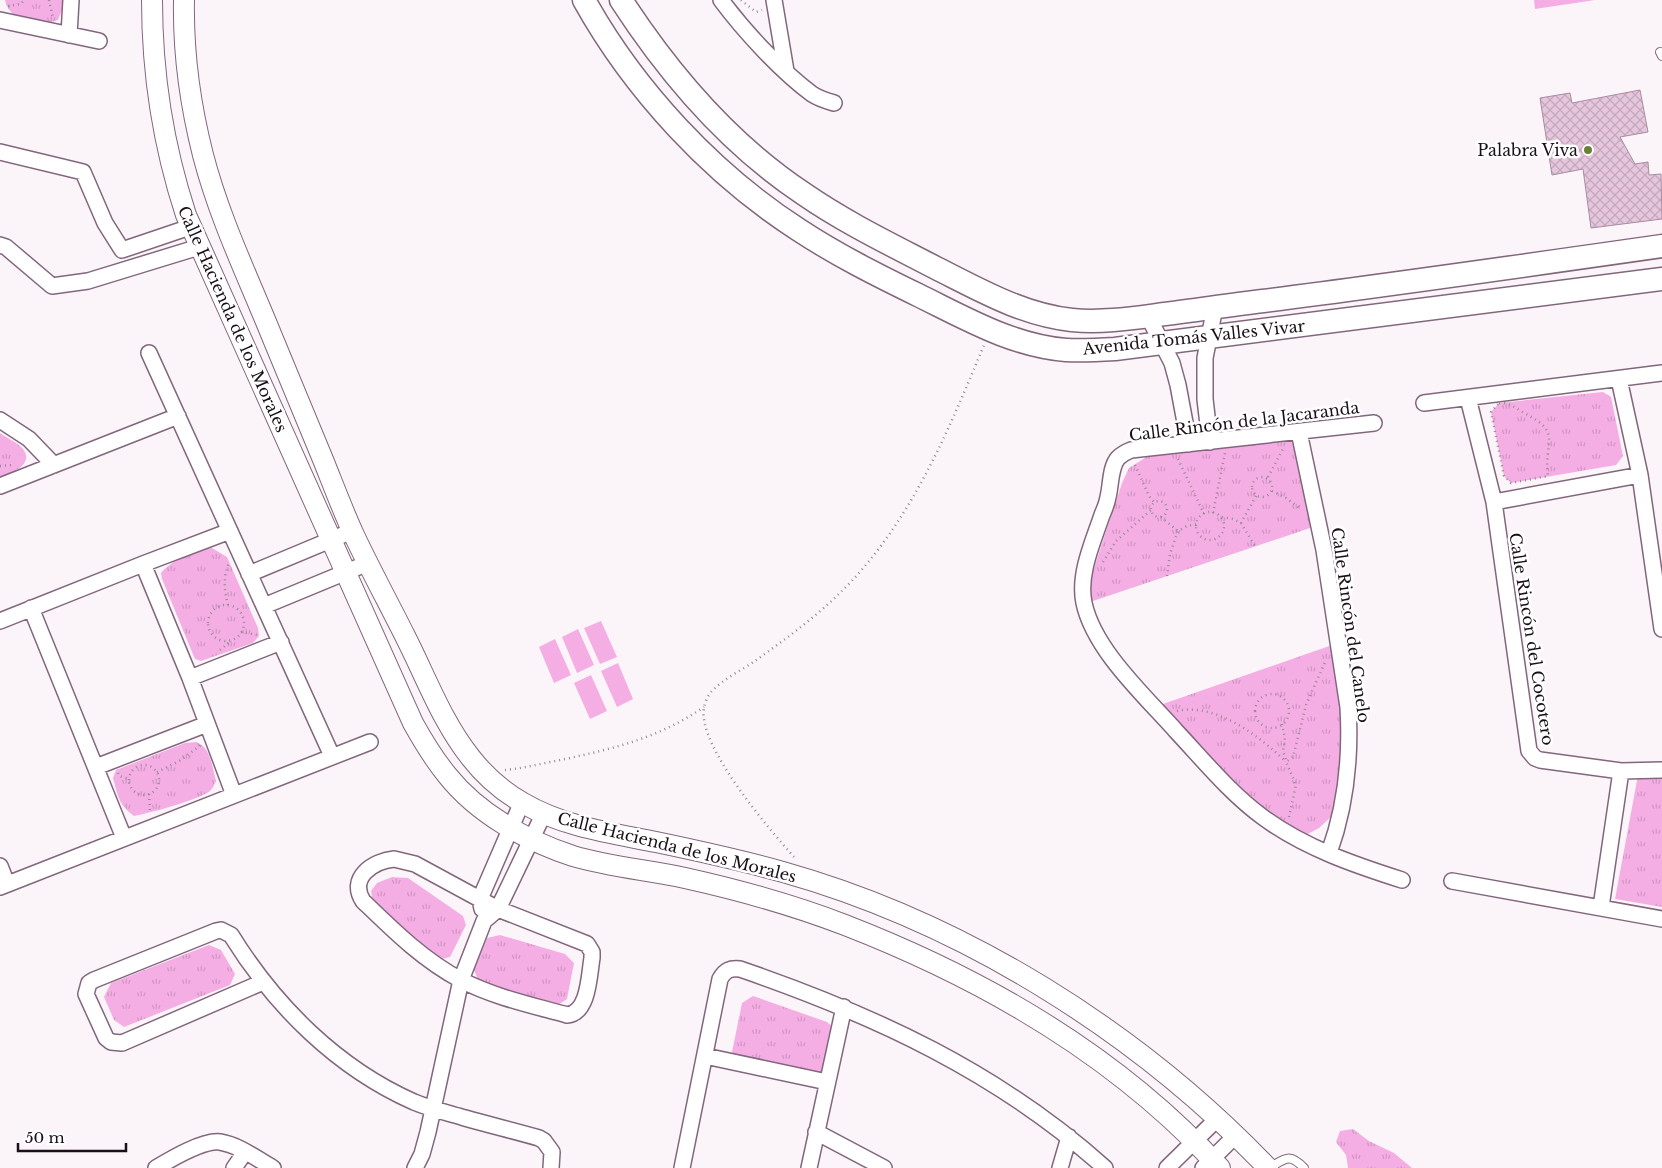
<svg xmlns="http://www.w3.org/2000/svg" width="1662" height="1168" font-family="'Libre Baskerville',serif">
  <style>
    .grass { fill: #f4aee4 }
    .park { fill: url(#park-tufts) }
    .building { fill: url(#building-cross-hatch); stroke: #a88ca1 }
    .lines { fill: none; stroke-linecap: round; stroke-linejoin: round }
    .service-casing { stroke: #82677c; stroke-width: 10 }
    .minor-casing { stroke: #82677c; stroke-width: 18 }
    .tertiary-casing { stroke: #82677c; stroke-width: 22 }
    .secondary-casing { stroke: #82677c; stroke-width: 25 }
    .path { stroke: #938b91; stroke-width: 2.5; stroke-dasharray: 1 4; stroke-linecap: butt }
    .service { stroke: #fff; stroke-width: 8 }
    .minor { stroke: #fff; stroke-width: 15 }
    .tertiary { stroke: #fff; stroke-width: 20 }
    .secondary { stroke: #fff; stroke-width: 22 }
    .poi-dot { fill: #688134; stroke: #fff; stroke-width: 2 }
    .labels { text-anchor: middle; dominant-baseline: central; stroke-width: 5; stroke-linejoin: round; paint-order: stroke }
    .poi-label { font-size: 16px; fill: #1a1018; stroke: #fff; text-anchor: end }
    .street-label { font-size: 16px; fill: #1a1018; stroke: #fff }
  </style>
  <defs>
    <pattern id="park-tufts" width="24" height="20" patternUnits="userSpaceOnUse" patternTransform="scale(1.25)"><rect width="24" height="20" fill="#f4aee4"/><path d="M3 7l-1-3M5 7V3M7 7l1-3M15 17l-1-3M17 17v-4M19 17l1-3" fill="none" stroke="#d195c3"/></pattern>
    <pattern id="building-cross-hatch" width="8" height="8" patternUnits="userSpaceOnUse" patternTransform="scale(1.25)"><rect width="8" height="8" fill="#e5c6dd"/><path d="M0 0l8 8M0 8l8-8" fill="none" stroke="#c4a9bd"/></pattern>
  </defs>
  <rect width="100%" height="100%" fill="#fbf5fa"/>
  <path class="grass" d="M1534,0h61l-60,9z
    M601,621l16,36 -17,7 -16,-36z
    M578,629l16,36 -17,8 -15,-36z
    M555,639l16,36 -17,8 -15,-36z
    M618,663l15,36 -16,8 -16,-36z
    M591,675l16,36 -17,8 -16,-36z"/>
  <path class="park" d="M5,0h57l1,8 -5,12c-18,7 -49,2 -53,-20z
    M1603,392l8,5 12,59 -7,9 -105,18 -7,-7 -13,-64 8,-9z
    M0,433c7,5 18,10 23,16 12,16 -13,24 -23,29z
    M1273,436l16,3 9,12 15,76 -223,75 1,-25 31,-94 7,-15 19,-12 40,-5z
    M212,548l15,9 31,71 1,8 -6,7 -52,18 -6,-2 -3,-7 -30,-73 -1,-6c11,-13 34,-24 51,-25z
    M1335,644l12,50 -9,97 -6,25 -13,12 -13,7 -19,-8 -28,-17 -99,-105z
    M196,742c15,5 16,25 20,39 -2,4 -3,7 -6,10 -12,9 -60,22 -76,25 -16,-12 -16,-20 -21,-38l3,-8 69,-27z
    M1662,770v137l-47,-8 23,-124z
    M392,877l16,1 55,38 3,9 -16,32 -12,3 -65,-58 -2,-11 6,-8z
    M500,935l65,19 9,9 -7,36 -9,6 -40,-9 -39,-14 -5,-12 13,-32z
    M209,945l12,5 14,24 -5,11 -106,42 -10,-7 -10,-23 7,-14z
    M753,996l74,26 8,7 -8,41 -9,7 -78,-16 -8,-9 10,-49z
    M1353,1129l16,12 25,12 18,15h-64l-2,-13 -10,-13 4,-11z"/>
  <path class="building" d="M1640,90l8,42 -28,5 15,27 13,-2 1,13 12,-1 1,45 -71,9 -8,-59 -31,6 -12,-77 30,-5 2,10z"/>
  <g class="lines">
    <defs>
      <path id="service" d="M1660,52l2,4
        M1269,1168c16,-9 20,-16 35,0"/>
      <path id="minor" d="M721,0c23,31 60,71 91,94 6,4 15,7 22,9
        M774,0l12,71
        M0,20l99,21
        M69,35l2,-35
        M0,152l83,20 22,51 17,27 68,-23
        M0,245l6,2 46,39 36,-5 111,-34
        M1148,316l24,47 6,22 11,59
        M149,353l183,403
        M1619,379l21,96 22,154
        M1468,398l26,104 35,249 6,7 5,2 81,11 41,-1
        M1424,403l238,-30
        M0,420l29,19 25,26
        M1374,423l-243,27c-5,2 -9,4 -13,8 -8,9 -7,28 -10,39 -1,7 -4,13 -6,18 -9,27 -24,59 -18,88 10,47 61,93 92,128 28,30 55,63 88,87 41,30 91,47 138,62
        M1299,432l25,118 24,157c3,50 -2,99 -19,146
        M1210,442l-5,-43v-41l10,-51
        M0,486l178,-70
        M1494,502l146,-27
        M143,564l47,114 44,117
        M249,574l103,-43
        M264,606l104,-43
        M31,608l93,230
        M0,621l143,-57 87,-33
        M190,678l91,-36
        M96,767l111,-43
        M394,859l21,5 83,45 89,35 5,8v6c-3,17 -3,55 -25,57 -36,-10 -73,-18 -106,-35 -38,-20 -68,-50 -98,-79 -15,-23 10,-40 31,-42z
        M0,866l7,18
        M1452,881l210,38
        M0,887l370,-145
        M1601,907l20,-136
        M482,909l-2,-10 42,-97
        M263,982l-141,61 -11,-1 -5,-4 -20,-44 3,-11 5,-3 122,-49 5,-1 10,5c44,71 106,133 183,167 17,7 34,11 51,16 25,7 49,13 74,20l5,3 8,11 -1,16
        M705,1056l122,26
        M816,1132l68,36
        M156,1168c15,-9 47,-28 64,-26 19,3 37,17 53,26
        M234,1168l11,-16
        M415,1168l7,-14 6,-22 33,-152 23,-59 14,-12 46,-96
        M682,1168l38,-189c5,-9 10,-11 20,-10 134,46 258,103 365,199
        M809,1168l35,-161
        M1060,1168l9,-31
        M1167,1168l51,-50
        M1203,1168l33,-33"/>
      <path id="tertiary" d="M152,0c0,74 11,145 34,215l227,508c10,18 21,36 34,52 31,39 80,66 126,81 37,11 75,14 112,22 54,12 108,27 160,47 139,54 274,132 375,243
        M184,0c-1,52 6,104 19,155 16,62 44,120 68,179 18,43 35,85 53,128 10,25 19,49 30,73 16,34 34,67 51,101 21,41 37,86 66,122 14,18 33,34 52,45 41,24 88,30 133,39 43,9 85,18 127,30 181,51 355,160 485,296"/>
      <path id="secondary" d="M584,0c50,90 128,174 215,230 38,25 78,45 119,65 47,23 95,51 148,55 16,1 33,0 49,-1l547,-70
        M621,0c48,74 109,145 183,194 42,29 88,51 132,74 44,22 87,47 136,52 31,3 62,-2 93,-6 32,-4 65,-9 98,-13 133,-17 266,-36 399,-55"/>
    </defs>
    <use href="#service" class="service-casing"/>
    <use href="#minor" class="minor-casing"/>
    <use href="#tertiary" class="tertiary-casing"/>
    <use href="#secondary" class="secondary-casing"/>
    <path class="path" d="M49,0l4,18
      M741,0l15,12 6,-2
      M8,6l13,-2 3,-4
      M1499,403c9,-1 17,5 25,10 40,20 19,29 24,63l-37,7 -7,-7 -13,-64z
      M1178,459l26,55
      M1135,465l14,31 5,6
      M0,466l13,-1
      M1252 487a10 10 0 1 1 20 0a10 10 0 1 1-20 0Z
      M1268,477l16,-30
      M1272,491l14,7 15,11
      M1151 509a8 8 0 1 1 16 0a8 8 0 1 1-16 0Z
      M1196 526a14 14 0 1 1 28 0a14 14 0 1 1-28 0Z
      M1213,513l12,-60
      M1161,517l17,14
      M1222,517l11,2 8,4 15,-27
      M1241,523l14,23
      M1103,562l13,-21 35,-31
      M1167,576l3,-22 8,-23 9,-5 9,-2
      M228,605c-4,-15 -5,-28 1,-42
      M208 623a18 18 0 1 1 36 0a18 18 0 1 1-36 0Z
      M241,632l17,3
      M220,650l11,-9
      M1255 711a17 17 0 1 1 34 0a17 17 0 1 1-34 0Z
      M1177,711c38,-9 84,26 109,51
      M1282,724l3,14 -2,13 3,9
      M129 780a15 15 0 1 1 30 0a15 15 0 1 1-30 0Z
      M505,770c20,-2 40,-7 60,-11 52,-11 95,-22 139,-52
      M157,772l24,-12 20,-15
      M118,773l1,3 10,3
      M149,794l1,18
      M1289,817l7,-32 -10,-23 7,-5 13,-52 20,-45
      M794,857c-25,-28 -97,-112 -90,-149 1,-6 4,-13 8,-17 11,-12 30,-21 43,-30 25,-18 50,-36 72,-56 78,-69 118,-166 157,-260"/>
    <use href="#service" class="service"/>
    <use href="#minor" class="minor"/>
    <use href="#tertiary" class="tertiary"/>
    <use href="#secondary" class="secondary"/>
  </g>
  <circle class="poi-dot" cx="1588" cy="150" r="5"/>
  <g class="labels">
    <g class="poi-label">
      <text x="1578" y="150">Palabra Viva</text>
    </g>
    <g class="street-label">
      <text transform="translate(233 319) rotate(66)">Calle Hacienda de los Morales</text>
      <text transform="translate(1194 337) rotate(-6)">Avenida Tomás Valles Vivar</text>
      <text transform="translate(1244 421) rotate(-7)">Calle Rincón de la Jacaranda</text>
      <text transform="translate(1351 625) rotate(82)">Calle Rincón del Canelo</text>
      <text transform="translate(1532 639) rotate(81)">Calle Rincón del Cocotero</text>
      <text transform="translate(677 847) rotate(14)">Calle Hacienda de los Morales</text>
    </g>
  </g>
  <path d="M18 1143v8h108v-8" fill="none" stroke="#1a1018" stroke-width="2.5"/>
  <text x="25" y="1143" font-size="15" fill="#1a1018" stroke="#ffffff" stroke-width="4" paint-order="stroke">50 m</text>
</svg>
